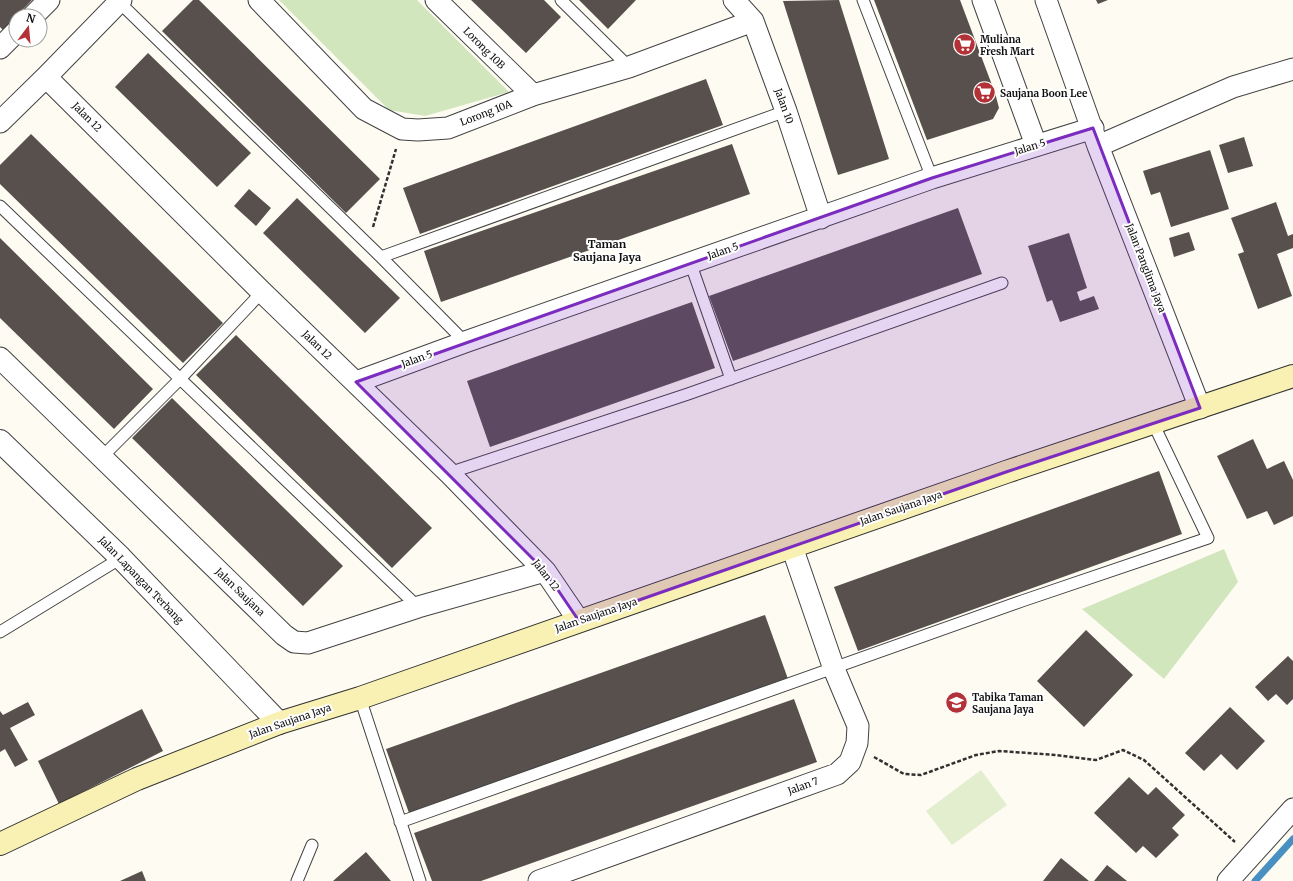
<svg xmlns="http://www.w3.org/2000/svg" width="1293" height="881" font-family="Merriweather,serif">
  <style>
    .green { fill: #d2e6be }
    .pitch { fill: #e3eecf }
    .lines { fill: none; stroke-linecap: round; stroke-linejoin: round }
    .stream { stroke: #4890c2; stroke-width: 7 }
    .building { fill: #57504c }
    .service-casing { stroke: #424242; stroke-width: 13 }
    .minor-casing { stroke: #424242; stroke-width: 23 }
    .tertiary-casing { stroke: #424242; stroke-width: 24 }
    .secondary-casing { stroke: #313131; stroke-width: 24 }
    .path { stroke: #313131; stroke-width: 2.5; stroke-dasharray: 4 2; stroke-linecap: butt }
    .service { stroke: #fff; stroke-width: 11 }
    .minor { stroke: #fff; stroke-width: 21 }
    .tertiary { stroke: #fff; stroke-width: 22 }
    .secondary { stroke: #f8f1b3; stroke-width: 22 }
    .marked { fill: #7b2cbf; fill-opacity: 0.2; stroke: #7b2cbf; stroke-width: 3; stroke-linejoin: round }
    .labels { text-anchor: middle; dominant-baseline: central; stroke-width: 4; stroke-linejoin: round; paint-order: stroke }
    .poi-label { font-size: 10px; font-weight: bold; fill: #0f0f0f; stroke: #fff; text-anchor: start }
    .street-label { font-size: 10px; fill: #0f0f0f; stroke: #fff }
    .neighbourhood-label { font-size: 11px; font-weight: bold; fill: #0f0f0f; stroke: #fff }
  </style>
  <rect width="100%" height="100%" fill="#fefcf2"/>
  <path class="green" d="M279,0h138l92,92 -84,24 -36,-6z
    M1224,549l14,33 -74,97 -82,-70z"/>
  <path class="pitch" d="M981,770l26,35 -55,40 -26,-34z"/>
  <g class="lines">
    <path class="stream" d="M1255,881l38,-42"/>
  </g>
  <path class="building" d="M0,0h32l-29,30 -3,-3z
    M193,0h6l181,179 -34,34 -184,-182z
    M471,0h73l17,17 -35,36z
    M579,0h57l-28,29z
    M839,0l50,159 -51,16 -55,-174z
    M874,0h86l35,93 4,15 -6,11 -66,21z
    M1096,0h12l-10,4z
    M148,53l103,100 -34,34 -102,-100z
    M706,79l17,46 -303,109 -17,-46z
    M31,134l192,189 -40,40 -183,-179v-19z
    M1244,137l9,29 -25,7 -9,-28z
    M732,144l18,50 -309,108 -17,-51z
    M1210,150l19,59 -58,18 -11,-35 -9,3 -8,-24z
    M249,189l22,19 -15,18 -22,-20z
    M297,198l103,100 -35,35 -102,-100z
    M1276,202l12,34 5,-2v14l-16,6 15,42 -34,13 -20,-55 6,-2 -13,-34z
    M958,208l24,66 -249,87 -24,-65z
    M1189,232l6,18 -21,7 -5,-19z
    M1069,233l18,55 -10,4 3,9 14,-5 5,13 -39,13 -8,-22 -5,2 -19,-56z
    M0,238l153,151 -39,40 -114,-111z
    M692,302l23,66 -225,79 -23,-66z
    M236,335l196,193 -40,40 -196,-193z
    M172,398l171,168 -40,40 -171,-168z
    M1253,439l14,30 17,-8 9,19v36l-19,9 -7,-14 -20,8 -30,-63z
    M1159,471l23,63 -324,117 -24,-64z
    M765,615l23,64 -379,134 -23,-64z
    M1086,630l47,45 -49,52 -47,-46z
    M1288,656l5,5v38l-6,6 -11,-11 -8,7 -13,-14z
    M794,699l23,63 -336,119h-49l-18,-48z
    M28,702l7,13 -25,13 18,32 -13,7 -10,-18 -5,3v-41l3,4z
    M1230,707l35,34 -28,29 -16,-16 -17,17 -19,-18z
    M142,709l21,42 -104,53 -21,-43z
    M1129,777l19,18 8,-8 29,28 -13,13 7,7 -23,23 -13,-12 -7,7 -42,-40z
    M366,852l25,29h-58z
    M1061,858l28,23h-46z
    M1107,865l20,16h-33z
    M142,871l4,10h-26z"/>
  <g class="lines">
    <defs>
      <path id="service" d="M561,0l68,67
        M863,0l69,178
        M119,2l262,255 84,85
        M0,206l418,401
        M381,257l405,-146
        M690,262l41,117
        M102,457l78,-78 82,-87
        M449,473l239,-79 314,-111
        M0,632l121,-74
        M360,698l60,183
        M400,822l622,-221 186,-63 -55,-115
        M297,881l15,-36"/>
      <path id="minor" d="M259,0l105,109 38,20 16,1 30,-2 85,-33 96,-28 124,-46
        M436,0l97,95
        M734,0l19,21 33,90 35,107
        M983,0l53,145
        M1046,0l52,146 102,262
        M33,16l16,-16
        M0,48l16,-16
        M46,77l216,215 187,181 96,98 34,50
        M0,122l46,-45 75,-77
        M1098,146l135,-59 60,-18
        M0,358l284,277 10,7 14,1 110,-36 127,-36
        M356,382l109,-40 467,-164 161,-50
        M539,881l298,-107 13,-12 7,-19 1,-17 -24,-57 -42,-122
        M1228,881l65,-72"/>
      <path id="tertiary" d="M0,441l121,117 158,165"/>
      <path id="secondary" d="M0,844l137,-65 142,-56 81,-25 646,-226 287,-96"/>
    </defs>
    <use href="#service" class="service-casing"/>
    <use href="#minor" class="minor-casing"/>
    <use href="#tertiary" class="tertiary-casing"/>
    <use href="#secondary" class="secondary-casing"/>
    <path class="path" d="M373,227l23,-78
      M874,757l30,17 17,1 55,-20 23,-4 57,4 40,5 27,-10 21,10 91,82"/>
    <use href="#service" class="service"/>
    <use href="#minor" class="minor"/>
    <use href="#tertiary" class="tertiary"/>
    <use href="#secondary" class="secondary"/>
  </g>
  <path class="marked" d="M1093,128l107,280 -194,64 -427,149 -34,-50 -189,-189 576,-204z"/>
  <defs>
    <symbol id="supermarket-disc" viewBox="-11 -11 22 22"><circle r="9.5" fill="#b33237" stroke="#fff"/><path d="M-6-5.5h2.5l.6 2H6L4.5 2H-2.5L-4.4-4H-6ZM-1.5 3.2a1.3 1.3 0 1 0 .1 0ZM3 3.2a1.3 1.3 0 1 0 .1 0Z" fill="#fff"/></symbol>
    <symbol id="school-disc" viewBox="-11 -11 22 22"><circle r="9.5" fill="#b33237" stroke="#fff"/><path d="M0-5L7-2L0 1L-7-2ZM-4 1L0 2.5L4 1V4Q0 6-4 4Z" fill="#fff"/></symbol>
  </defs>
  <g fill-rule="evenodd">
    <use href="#supermarket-disc" x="952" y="32" width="25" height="25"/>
    <use href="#supermarket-disc" x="972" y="80" width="25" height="25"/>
    <use href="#school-disc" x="944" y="690" width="25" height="25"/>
  </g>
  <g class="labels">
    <g class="poi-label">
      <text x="980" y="39">Muliana<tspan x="980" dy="12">Fresh Mart</tspan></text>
      <text x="1000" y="93">Saujana Boon Lee</text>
      <text x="972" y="697">Tabika Taman<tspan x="972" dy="12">Saujana Jaya</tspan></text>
    </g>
    <g class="street-label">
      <text transform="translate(484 48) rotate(45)">Lorong 10B</text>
      <text transform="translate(784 106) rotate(70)">Jalan 10</text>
      <text transform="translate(486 113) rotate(-21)">Lorong 10A</text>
      <text transform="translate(87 117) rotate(45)">Jalan 12</text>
      <text transform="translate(1030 147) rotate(-17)">Jalan 5</text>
      <text transform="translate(723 251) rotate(-19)">Jalan 5</text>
      <text transform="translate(1146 268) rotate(69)">Jalan Panglima Jaya</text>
      <text transform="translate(317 345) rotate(44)">Jalan 12</text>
      <text transform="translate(417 359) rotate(-20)">Jalan 5</text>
      <text transform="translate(901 508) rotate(-19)">Jalan Saujana Jaya</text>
      <text transform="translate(546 575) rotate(52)">Jalan 12</text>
      <text transform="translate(141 580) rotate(46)">Jalan Lapangan Terbang</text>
      <text transform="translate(240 592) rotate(44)">Jalan Saujana</text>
      <text transform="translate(596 615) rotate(-19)">Jalan Saujana Jaya</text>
      <text transform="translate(290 721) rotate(-19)">Jalan Saujana Jaya</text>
      <text transform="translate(803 786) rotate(-20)">Jalan 7</text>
    </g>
    <g class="neighbourhood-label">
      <text x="607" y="244">Taman<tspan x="607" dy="13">Saujana Jaya</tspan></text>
    </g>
  </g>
  <g transform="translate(28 28) rotate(16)"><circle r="19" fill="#ffffff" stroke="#9f9f9f"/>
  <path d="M0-3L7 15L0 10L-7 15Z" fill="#b33237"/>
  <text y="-6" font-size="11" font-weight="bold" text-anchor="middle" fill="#0f0f0f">N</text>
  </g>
</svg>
